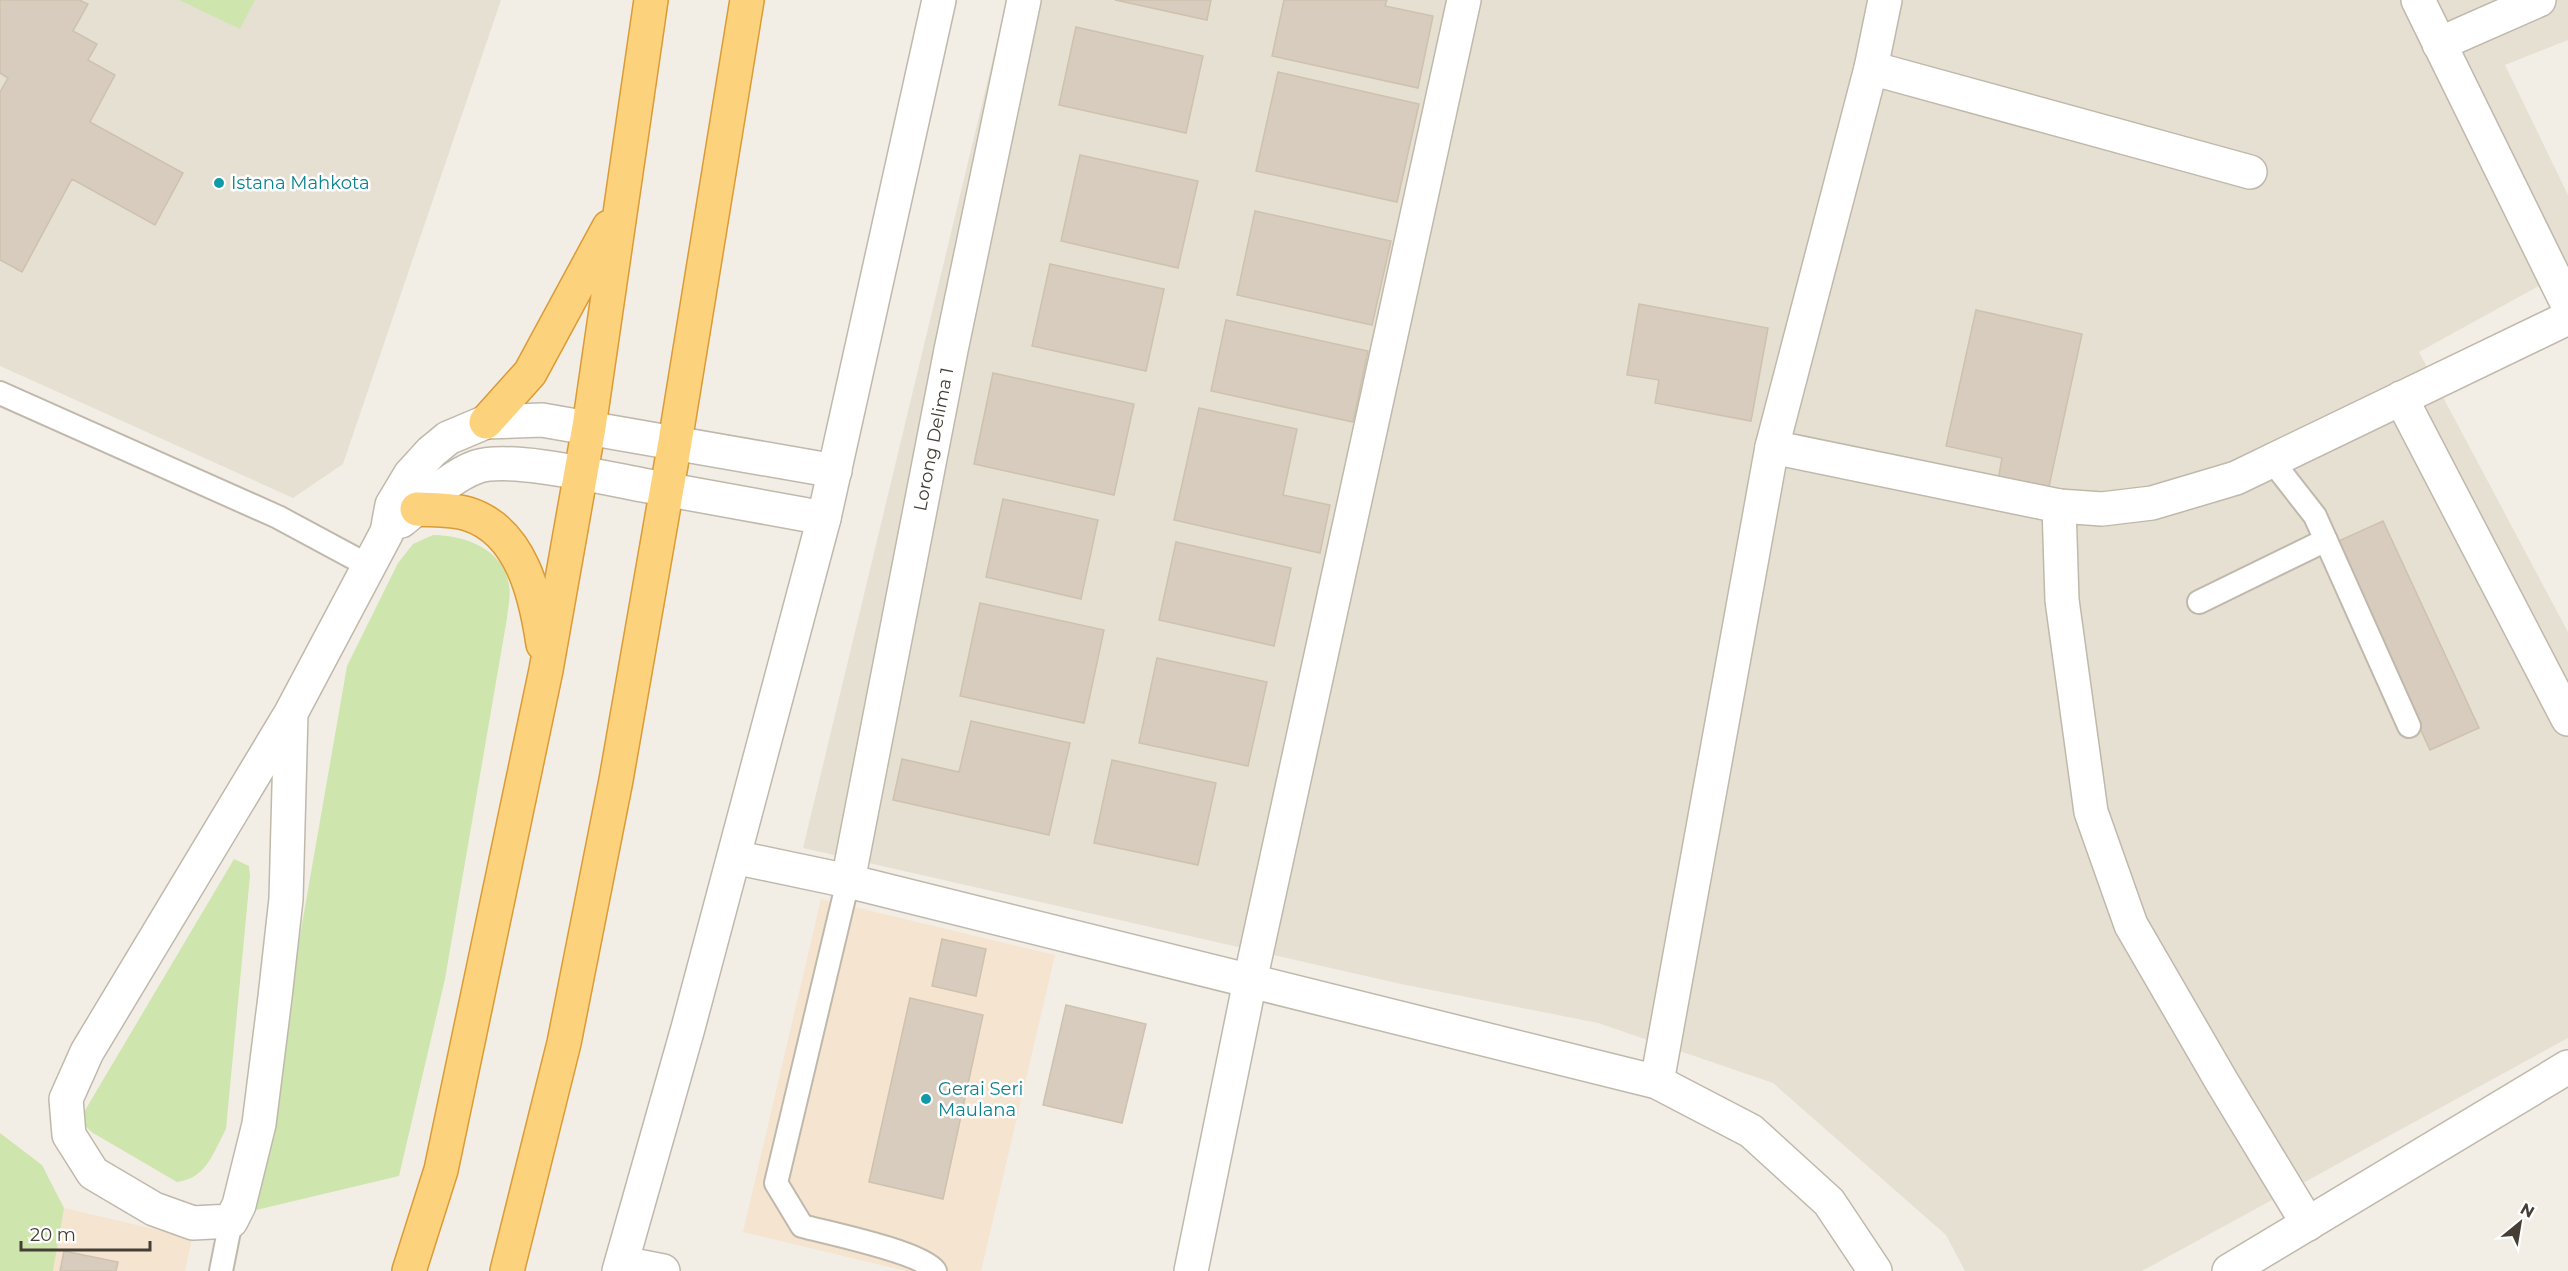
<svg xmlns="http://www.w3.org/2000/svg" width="2568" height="1271" font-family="Montserrat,sans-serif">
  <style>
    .residential { fill: #e6e0d3 }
    .commercial { fill: #f4e4d0 }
    .green { fill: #cee6ad }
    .building { fill: #d7ccbd; stroke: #cec1ae; stroke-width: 1.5 }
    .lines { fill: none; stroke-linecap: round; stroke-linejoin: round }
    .service-casing { stroke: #c0b8ab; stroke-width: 26 }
    .minor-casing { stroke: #c0b8ab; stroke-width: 36 }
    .tertiary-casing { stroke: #c0b8ab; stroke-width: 36 }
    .trunk-casing { stroke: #db9b36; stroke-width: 36 }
    .service { stroke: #fff; stroke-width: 22 }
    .minor { stroke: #fff; stroke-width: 33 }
    .tertiary { stroke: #fff; stroke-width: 33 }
    .trunk { stroke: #fcd27c; stroke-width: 33 }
    .culture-dot { fill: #0f9aa8; stroke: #fff; stroke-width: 2 }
    .labels { text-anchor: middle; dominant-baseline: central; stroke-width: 5; stroke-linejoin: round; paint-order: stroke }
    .culture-label { font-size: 18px; fill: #0d838f; stroke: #fff; text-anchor: start }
    .street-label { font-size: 18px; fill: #443e35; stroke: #fff }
  </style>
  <rect width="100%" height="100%" fill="#f2eee5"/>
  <path class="residential" d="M0,0h501l-158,464 -50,34 -293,-132z
    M1007,0h1561v40l-63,25 63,130v75l-149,82 149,280v406l-426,233h-177l-19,-36 -173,-152 -175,-60 -197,-39 -598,-136z"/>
  <path class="commercial" d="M821,899l234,56 -74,316h-75l-163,-39z
    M64,1208l128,30 -7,33h-132z"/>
  <path class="green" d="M179,0h76l-15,29z
    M433,535c31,0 71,14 76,50 2,10 -1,23 -2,33l-62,361 -46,197 -147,35 95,-545 51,-103 15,-19z
    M234,859l15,7 1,10 -24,253c-13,24 -19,49 -49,53l-84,-49 -10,-9 1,-12z
    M0,1133l42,32 22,43 -11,63h-53z"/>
  <path class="building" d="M0,0h79l9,4 -15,27 24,13 -9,16 27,15 -25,47 93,51 -28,52 -83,-46 -50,93 -22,-12v-168l8,-14 -8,-5z
    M1115,0h96l-4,20z
    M1284,0h103l-2,6 48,10 -15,72 -146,-32z
    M1076,27l127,29 -17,77 -127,-28z
    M1278,72l141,32 -22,98 -141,-31z
    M1080,155l118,26 -20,87 -117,-27z
    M1255,211l136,30 -19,84 -135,-30z
    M1050,264l114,25 -18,82 -114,-25z
    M1639,304l129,24 -17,93 -96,-18 4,-23 -32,-5z
    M1976,310l106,24 -34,157 -50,-11 4,-22 -56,-12z
    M1226,320l142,31 -15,71 -142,-31z
    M993,373l141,31 -20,91 -140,-31z
    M1199,408l98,21 -14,66 47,10 -10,48 -146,-33z
    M1003,499l95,21 -17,79 -95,-22z
    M2383,521l96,207 -49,22 -96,-207z
    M1176,542l115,26 -17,78 -115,-26z
    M980,603l124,27 -20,93 -124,-27z
    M1157,658l110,24 -19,84 -109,-23z
    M971,721l99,22 -21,92 -156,-35 9,-41 57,13z
    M1112,760l104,23 -18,82 -104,-22z
    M942,939l44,10 -10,47 -44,-10z
    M910,998l73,17 -40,184 -74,-17z
    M1066,1005l80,19 -24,99 -79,-18z
    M64,1251l54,11 -2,9h-56z"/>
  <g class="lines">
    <defs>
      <path id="service" d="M0,393l278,124 91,49
        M2272,461l43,55 94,210
        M2199,602l127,-62
        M848,881l-72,302 26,43c26,7 120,26 133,45
        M221,1271l10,-50"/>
      <g id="minor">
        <path d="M2418,0l150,305"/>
        <path d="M2439,44l100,-44"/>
        <path d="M1871,68l379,104"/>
        <path d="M2401,398l167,321"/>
        <path d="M1772,447l287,59 43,3 50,-6 84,-25 332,-160"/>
        <path d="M2059,506l3,94 29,212 40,113 91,157 86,142"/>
        <path d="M401,521c23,-18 48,-44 75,-54 34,-12 133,12 172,19 59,11 117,21 176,32"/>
        <path d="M291,713l-5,186 -11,98 -16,127 -20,81 -8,16 -38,2 -39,-14 -61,-36 -24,-38 -3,-36 21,-47 204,-339 96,-181 5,-27 18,-30 21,-23 17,-14 38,-16 56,-2 293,51"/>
        <path d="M734,857l114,24 809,201 94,49 78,71 46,69"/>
        <path id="s1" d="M848,881l103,-531 73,-350"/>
        <path d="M1657,1082l115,-635 99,-379 14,-68"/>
        <path d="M622,1263l41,8"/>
        <path d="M1191,1271l59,-290 214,-981"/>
        <path d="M2229,1271l339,-204"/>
      </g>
      <path id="tertiary" d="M619,1271l69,-243 136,-510 115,-518"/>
      <path id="trunk" d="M486,422l44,-49 79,-146
        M417,509c16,1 35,0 51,5 54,17 68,83 75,130
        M409,1271l32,-101 105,-500 43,-243 62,-427
        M507,1271l57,-228 52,-263 59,-338 72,-442"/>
    </defs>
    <use href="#service" class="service-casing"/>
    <use href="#minor" class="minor-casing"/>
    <use href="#tertiary" class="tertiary-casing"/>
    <use href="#trunk" class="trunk-casing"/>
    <use href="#service" class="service"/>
    <use href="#minor" class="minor"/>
    <use href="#tertiary" class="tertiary"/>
    <use href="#trunk" class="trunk"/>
  </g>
  <g class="culture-dot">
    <circle cx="219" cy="183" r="6"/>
    <circle cx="926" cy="1099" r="6"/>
  </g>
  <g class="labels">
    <g class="culture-label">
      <text x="231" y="183">Istana Mahkota</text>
      <text x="938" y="1089">Gerai Seri<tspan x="938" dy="21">Maulana</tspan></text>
    </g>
    <g class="street-label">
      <text stroke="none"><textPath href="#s1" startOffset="450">Lorong Delima 1</textPath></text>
    </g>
  </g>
  <g transform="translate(2520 1223) rotate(30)" stroke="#ffffff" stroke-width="4.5" paint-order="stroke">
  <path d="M0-4.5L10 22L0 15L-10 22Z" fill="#443e35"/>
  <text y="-9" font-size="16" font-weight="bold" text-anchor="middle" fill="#443e35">N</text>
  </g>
  <path d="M21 1241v9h129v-9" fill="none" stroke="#443e35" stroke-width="3"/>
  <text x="30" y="1241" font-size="18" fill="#443e35" stroke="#ffffff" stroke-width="4.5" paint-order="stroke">20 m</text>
</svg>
